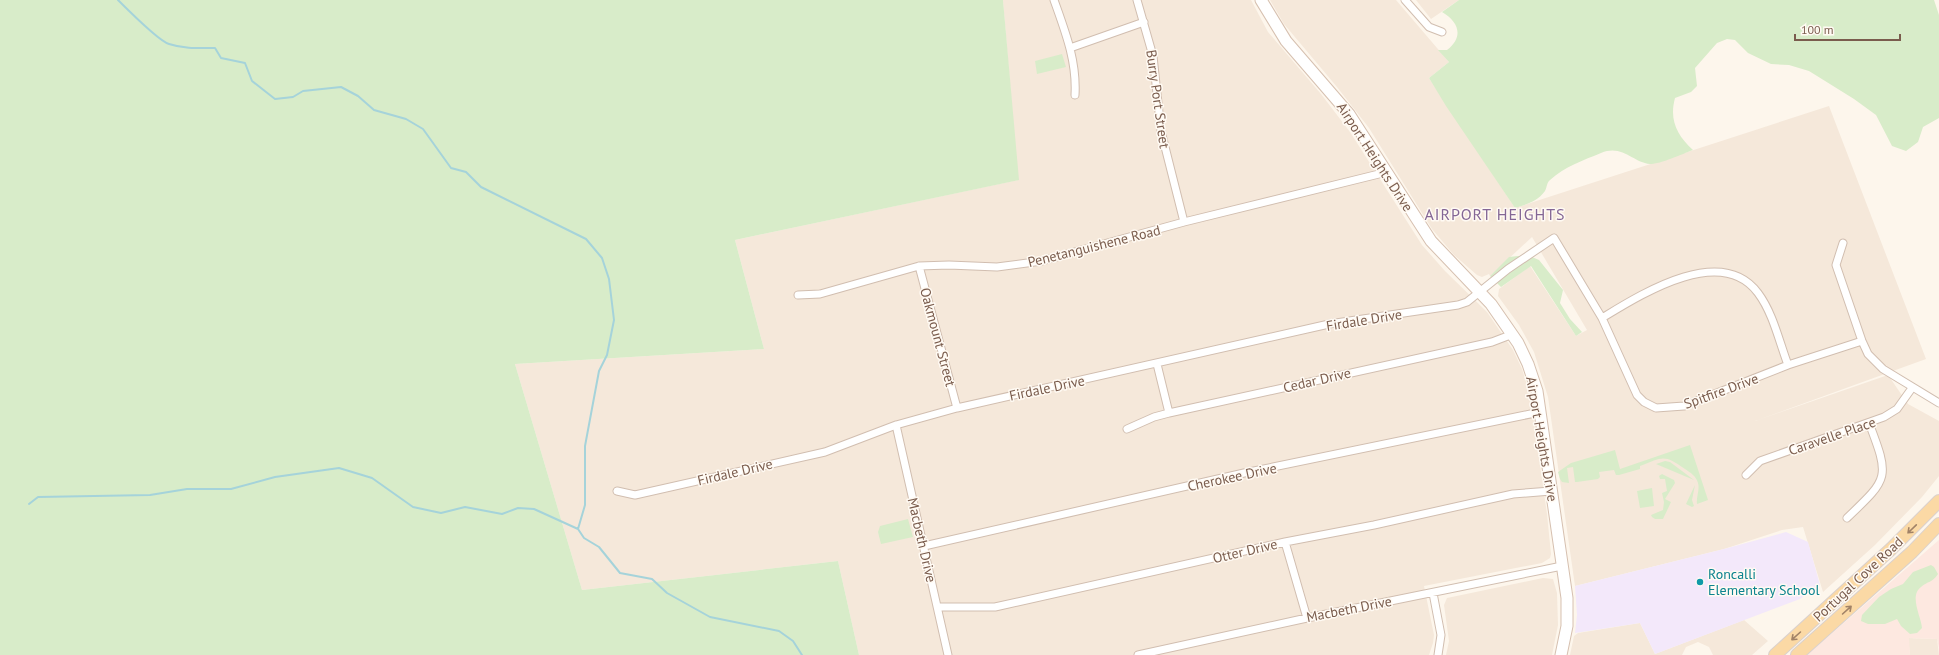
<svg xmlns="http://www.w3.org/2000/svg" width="1939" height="655" font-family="'PT Sans',sans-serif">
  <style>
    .residential { fill: #f5e8da }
    .commercial { fill: #fde8e0 }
    .education { fill: #f3e8fa }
    .green { fill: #d8ecc9 }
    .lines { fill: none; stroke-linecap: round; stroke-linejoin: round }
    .stream { stroke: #a5d3da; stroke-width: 2 }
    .street-casing { stroke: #d1beb0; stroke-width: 9 }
    .secondary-casing { stroke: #d6c0b0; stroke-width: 13 }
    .primary-casing { stroke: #dad1cd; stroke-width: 14 }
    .street { stroke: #fff; stroke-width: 7 }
    .secondary { stroke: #fff; stroke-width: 11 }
    .primary { stroke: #fbd9a5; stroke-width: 12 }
    .oneway { stroke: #a18267 }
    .culture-dot { fill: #0f9aa8; stroke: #fffaf3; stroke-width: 1.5 }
    .labels { text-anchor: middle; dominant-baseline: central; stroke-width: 3; stroke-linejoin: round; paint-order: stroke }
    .street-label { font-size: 14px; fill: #7a5c4d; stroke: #fffaf3 }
    .culture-label { font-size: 14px; fill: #0d838f; stroke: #fffaf3; text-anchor: start }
    .quarter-label { font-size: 16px; letter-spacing: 1px; fill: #846695; stroke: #fffaf3 }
  </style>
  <rect width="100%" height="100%" fill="#fdf6ec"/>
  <path class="residential" d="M1003,0h248l17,32 53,62 29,38 72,113 23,26 42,41 26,38 9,19 8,26 17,119 4,40 -1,4 -8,5 -118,23 10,49 -1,8 -4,12h-570l-21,-94 -256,29 -67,-226 249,-15 -29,-109 283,-60z
    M1270,0h126l53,62 -20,16 86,130 314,-102 97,253 -171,62 133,-46 20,29 31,17v55l-17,21 -47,48 -52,47 -20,-65 -21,3 -58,19 -149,37 -27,-189 -14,-45 -15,-27 -21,-29 1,-7 31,-23 46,70 11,-6 -55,-93 -42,39 -1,-2 -7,3 -5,-2 -23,-20 -22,-26 -63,-101 -32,-41 -53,-63z
    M1416,0h43l-28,19z
    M1543,578l10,1 4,14 1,32 -6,30h-106l3,-14 -5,-36 3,-7z
    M1744,620l24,21 -16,14h-39l-4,-8 -11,-5 -12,5 -4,8h-112l4,-19 4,-3 62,-10 15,31z
    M1908,638l29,1 2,16h-29z"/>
  <path class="commercial" d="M1939,540v108l-2,-9 -28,-1 1,17h-103z"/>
  <path class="education" d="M1786,532l22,10 12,43 -20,14 -145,55 -15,-31 -65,10 2,-18 -2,-29 149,-37z"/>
  <path class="green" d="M0,0h1003l16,180 -284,60 29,109 -249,15 67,226 256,-29 21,94h-859z
    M1459,0h475l5,15v103l-16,9 -5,15 -12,9 -14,-5 -16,-31 -22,-16 -45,-28 -20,-6 -18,-1 -23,-11 -13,-13 -8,-1 -10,4 -22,25 2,18 -6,6 -16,6c-6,22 2,37 18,52 -11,4 -32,14 -43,14 -17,-1 -27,-20 -49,-11 -17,7 -37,14 -51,27 -3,2 -3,7 -5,11 -8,11 -18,13 -30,17l-69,-102 -17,-28 20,-16 -11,-12h9c17,-13 12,-28 -5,-38z
    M1062,54l4,13 -29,7 -2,-13z
    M1518,256l14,1 7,3 24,30 -3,13 10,16 12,13 -6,4 -45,-70 -30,21 -11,-11 19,-19z
    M1690,445l18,55 -11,4c-1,-7 3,-14 1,-21 -2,-7 -7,-10 -13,-14 -21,-15 -22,-12 -45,-3v3l-21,6h-3l-2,-5 -15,2 1,5 -2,2 -21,3h-2l-2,-15 -6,1 2,15 -7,-1 -2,-3 -2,-7 13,-9 44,-13 5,19z
    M1665,461l5,1 24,18 -38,-16z
    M1662,474l12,6 1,3 -10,16 6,3 -8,17h-8l-3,-2 -1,-2 12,-5 1,-8 -2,-9 5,-2 -2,-12h-5l-1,-3z
    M1695,485l-3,15 2,6 -2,1 -6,-3z
    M1652,488l2,18 -14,2 -3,-17z
    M908,519l5,18 -32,7 -3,-12 2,-6z
    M1931,565l3,2 4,7c-6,9 -10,7 -17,13 -12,9 0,29 1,41l-5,5 -7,1 -9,-8 -4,-7 -12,5h-17l-7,-3 1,-6 17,-18 12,-8 12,-5 10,-12z"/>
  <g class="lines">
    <path class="stream" d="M118,0c9,9 41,41 51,44 15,5 31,4 46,4l6,10 24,5 7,18 23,18 18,-2 10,-6 38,-4 17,9 16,14 32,9 17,10 28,39 15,4 15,15 105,52 16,19 7,21 5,41 -7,35 -8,16 -14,75v59l-7,24
      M29,504l9,-7 112,-2 37,-6h44l44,-12 64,-9 33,10 41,29 28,6 24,-6 37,7 16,-6 16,1 44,20 6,9 15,9 21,26 32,6 15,14 43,24 69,14 14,10 9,14"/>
    <defs>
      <path id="street" d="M1054,0c11,31 23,61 21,95
        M1137,0l16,56 8,75 23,91
        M1405,0l24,27 13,5
        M1070,48l74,-26
        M1843,243l-7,22 26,76 6,13 15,15 56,34
        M919,266l38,142
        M798,295l22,-1 99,-28 30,-1 48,2 45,-6 142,-39 203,-50
        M1602,318c38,-23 119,-75 156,-25 15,20 21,48 30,72
        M1157,364l12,49 323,-71 21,-8
        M896,425l52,230
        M1127,429l27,-12 15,-4
        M1746,475l14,-14 124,-44 13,-8 15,-21
        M617,491l18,4 190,-43 71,-27 61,-17 372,-84 129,-19 9,-3 41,-33 46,-31 48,80 35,77 7,7 12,6 28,-2 104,-41 74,-24
        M1847,518c42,-40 43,-40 22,-95
        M1285,542l22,76
        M924,546l320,-73 296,-61
        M1433,593l8,42 -3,20
        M938,607h57l290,-65 89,-17 139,-31 38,-3
        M1138,655l169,-37 255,-52"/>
      <path id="secondary" d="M1261,0l25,41 63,73 82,127 60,63 27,39 10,21 9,27 30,207v28l-6,29"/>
      <path id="primary" d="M1775,655l116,-106 48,-48
        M1797,655l115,-103 27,-28"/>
    </defs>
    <use href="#street" class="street-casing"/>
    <use href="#secondary" class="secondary-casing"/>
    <use href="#primary" class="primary-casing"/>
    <use href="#street" class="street"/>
    <use href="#secondary" class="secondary"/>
    <use href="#primary" class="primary"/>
  </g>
  <defs><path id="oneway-shaft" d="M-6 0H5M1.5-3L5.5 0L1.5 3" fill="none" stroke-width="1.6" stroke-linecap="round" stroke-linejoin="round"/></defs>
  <g class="oneway">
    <use href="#oneway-shaft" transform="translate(1912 529) rotate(136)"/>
    <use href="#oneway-shaft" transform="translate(1847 610) rotate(-42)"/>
    <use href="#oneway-shaft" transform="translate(1796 636) rotate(138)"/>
  </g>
  <circle class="culture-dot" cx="1700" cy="582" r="4"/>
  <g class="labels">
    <g class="street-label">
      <text transform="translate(1158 99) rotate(82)">Burry Port Street</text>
      <text transform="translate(1375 157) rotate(57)">Airport Heights Drive</text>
      <text transform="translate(1094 246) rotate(-14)">Penetanguishene Road</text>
      <text transform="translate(1364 320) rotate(-9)">Firdale Drive</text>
      <text transform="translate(938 337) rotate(75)">Oakmount Street</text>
      <text transform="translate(1317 380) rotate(-13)">Cedar Drive</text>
      <text transform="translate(1047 388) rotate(-12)">Firdale Drive</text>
      <text transform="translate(1721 391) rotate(-20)">Spitfire Drive</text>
      <text transform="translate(1832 436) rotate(-19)">Caravelle Place</text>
      <text transform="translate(1542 439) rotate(80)">Airport Heights Drive</text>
      <text transform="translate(735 472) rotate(-13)">Firdale Drive</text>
      <text transform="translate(1232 477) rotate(-12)">Cherokee Drive</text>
      <text transform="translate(922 540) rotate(77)">Macbeth Drive</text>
      <text transform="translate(1245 551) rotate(-13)">Otter Drive</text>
      <text transform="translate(1858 579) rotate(-43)">Portugal Cove Road</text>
      <text transform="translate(1349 609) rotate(-11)">Macbeth Drive</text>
    </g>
    <g class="culture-label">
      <text x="1708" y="574">Roncalli<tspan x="1708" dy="16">Elementary School</tspan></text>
    </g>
    <g class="quarter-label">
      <text x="1495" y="214">AIRPORT HEIGHTS</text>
    </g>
  </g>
  <path d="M1795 34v6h105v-6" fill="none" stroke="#7a5c4d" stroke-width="2"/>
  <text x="1801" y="34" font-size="12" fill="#7a5c4d" stroke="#fffaf3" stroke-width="3" paint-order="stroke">100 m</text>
</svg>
